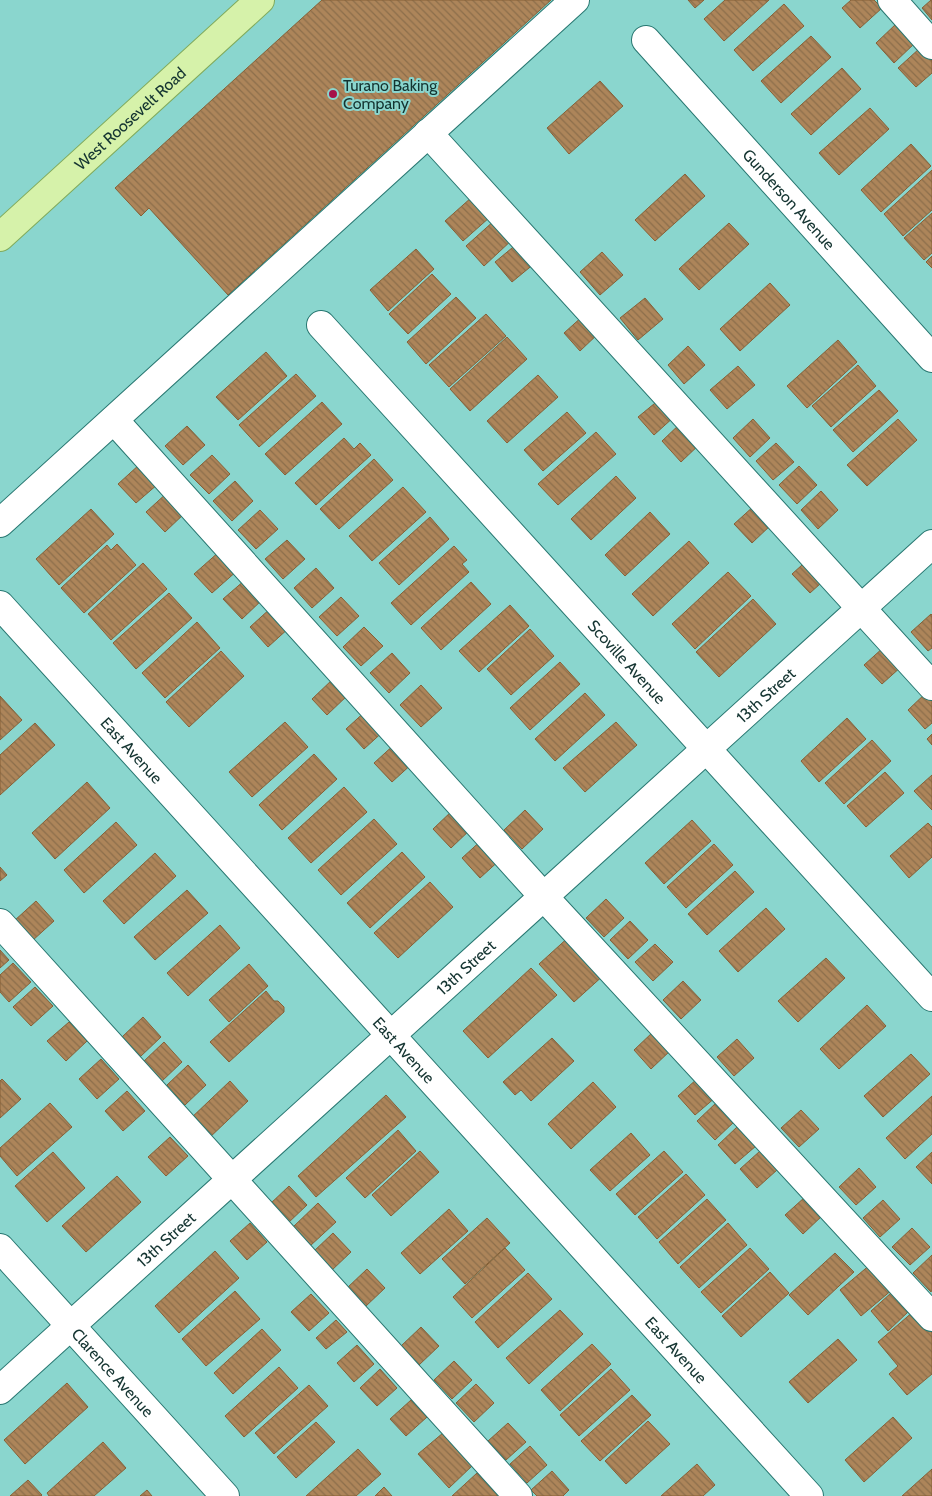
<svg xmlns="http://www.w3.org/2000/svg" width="932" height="1496" font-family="Cabin,sans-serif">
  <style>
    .building { fill: url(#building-back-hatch); stroke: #866036 }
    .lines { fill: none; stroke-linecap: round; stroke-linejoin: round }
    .minor-casing { stroke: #287771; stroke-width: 30 }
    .major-casing { stroke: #80aa5b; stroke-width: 30 }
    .minor { stroke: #fff; stroke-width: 28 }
    .major { stroke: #d6f2aa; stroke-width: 28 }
    .poi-dot { fill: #a61049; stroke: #8ad6ce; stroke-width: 2 }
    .labels { text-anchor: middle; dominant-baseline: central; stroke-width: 4; stroke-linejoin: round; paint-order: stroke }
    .poi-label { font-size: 16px; fill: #143431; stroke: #8ad6ce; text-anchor: start }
    .street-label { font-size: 16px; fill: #143431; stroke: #8ad6ce }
  </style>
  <defs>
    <pattern id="building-back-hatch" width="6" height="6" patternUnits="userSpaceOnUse" patternTransform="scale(1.25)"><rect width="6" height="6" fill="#ad855a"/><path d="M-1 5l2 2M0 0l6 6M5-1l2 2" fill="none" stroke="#8c6e4b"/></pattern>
  </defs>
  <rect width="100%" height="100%" fill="#8ad6ce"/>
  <path class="building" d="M322,0h229l-323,295 -79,-87 -8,8 -26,-28z
    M688,0h16l-9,8z
    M725,0h44l-45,41 -20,-22z
    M851,0h23l8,8 -22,20 -18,-20z
    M931,0h1v20l-10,-12z
    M784,4l20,22 -51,45 -19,-21z
    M897,23l18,20 -21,20 -18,-20z
    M811,36l20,21 -50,46 -20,-22z
    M920,48l12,13v12l-16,14 -18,-19z
    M842,68l19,21 -50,46 -20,-21z
    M600,81l23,25 -54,48 -22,-26z
    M870,108l19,21 -50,46 -20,-22z
    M911,144l20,22 -50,46 -20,-22z
    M932,170v40l-29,26 -19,-22z
    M685,174l20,22 -50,45 -20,-21z
    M472,197l18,20 -27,24 -18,-20z
    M932,213v40l-8,7 -20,-22z
    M495,220l18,19 -29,27 -18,-20z
    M729,223l20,21 -50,46 -20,-21z
    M518,243l17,20 -23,19 -17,-20z
    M416,249l18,20 -46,42 -18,-21z
    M602,252l21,23 -23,20 -20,-23z
    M932,256v12l-6,-6z
    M432,274l19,20 -43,40 -19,-20z
    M770,283l20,22 -50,46 -20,-22z
    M456,297l20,21 -50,46 -19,-22z
    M645,298l18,21 -25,21 -18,-22z
    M486,314l20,22 -57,51 -20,-22z
    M584,315l16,17 -20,19 -16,-18z
    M507,337l20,22 -57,52 -20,-22z
    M838,340l19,22 -50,46 -20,-22z
    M688,346l17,19 -21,19 -16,-19z
    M266,352l21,24 -49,44 -22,-23z
    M858,365l18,21 -45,41 -19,-21z
    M738,366l17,19 -28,24 -17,-19z
    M296,374l20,22 -57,51 -20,-22z
    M538,375l20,22 -51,46 -20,-22z
    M879,390l19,21 -45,41 -20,-22z
    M660,399l15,17 -21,19 -16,-18z
    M322,402l20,22 -57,51 -20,-21z
    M567,412l19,21 -43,38 -19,-21z
    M753,419l17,19 -20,19 -17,-19z
    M898,419l19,21 -50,46 -20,-21z
    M683,421l19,21 -21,20 -19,-21z
    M187,426l18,19 -22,20 -18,-19z
    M596,432l20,22 -58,51 -20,-21z
    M344,438l10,11 6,-6 11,12 -55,50 -21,-22z
    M776,443l18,19 -21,18 -17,-19z
    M212,455l18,19 -21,20 -19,-19z
    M374,459l19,21 -54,49 -19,-20z
    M140,464l18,20 -22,19 -18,-19z
    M799,466l18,19 -20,19 -18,-19z
    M616,476l20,22 -45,42 -20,-21z
    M235,481l18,20 -21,20 -19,-20z
    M403,487l23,25 -54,49 -23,-25z
    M821,491l17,19 -20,19 -17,-19z
    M168,492l18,20 -21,20 -19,-20z
    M755,505l17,19 -20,19 -18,-19z
    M91,509l23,25 -55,51 -23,-26z
    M260,510l18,19 -22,20 -18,-19z
    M650,512l20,22 -45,42 -20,-21z
    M430,517l19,22 -50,46 -20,-22z
    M287,540l18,19 -22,20 -18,-20z
    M689,541l20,22 -56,53 -21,-22z
    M117,544l19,21 -52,48 -23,-25 46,-43 4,5z
    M454,546l13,14 -5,4 7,8 -58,53 -20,-22z
    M220,551l18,19 -26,23 -18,-19z
    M812,556l18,19 -20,18 -18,-19z
    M143,563l24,26 -56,51 -23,-26z
    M316,568l18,20 -22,20 -18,-20z
    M728,572l23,24 -56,53 -23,-25z
    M245,580l18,19 -21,20 -19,-20z
    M471,582l20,22 -50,46 -20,-22z
    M169,593l23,25 -56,51 -23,-26z
    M341,597l18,19 -22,20 -18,-19z
    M753,599l23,25 -57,53 -23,-25z
    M510,605l19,21 -50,46 -20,-21z
    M272,607l18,20 -22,20 -18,-20z
    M931,614l1,1v33l-4,3 -17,-19z
    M197,622l23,26 -55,50 -23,-25z
    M364,627l19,19 -22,20 -18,-19z
    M530,629l24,27 -43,39 -24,-26z
    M884,647l18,19 -20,18 -18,-19z
    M221,651l23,25 -55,51 -23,-25z
    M392,653l18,20 -21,20 -19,-20z
    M560,662l20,22 -50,46 -20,-22z
    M334,678l15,16 -22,21 -15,-16z
    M421,685l21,23 -21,19 -21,-22z
    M928,691l4,5v27l-7,6 -17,-19z
    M585,693l20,22 -50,46 -20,-22z
    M0,696l22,24 -22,20z
    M368,709l18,20 -22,20 -18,-20z
    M847,718l19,21 -47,43 -18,-21z
    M285,722l23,25 -56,50 -23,-25z
    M616,722l21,23 -52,47 -22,-24z
    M35,723l20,22 -55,50v-40z
    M932,734v11l-5,-6z
    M872,740l19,21 -47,43 -19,-21z
    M396,743l18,19 -22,20 -18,-19z
    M314,754l23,25 -55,51 -23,-25z
    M885,772l19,21 -38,34 -19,-21z
    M932,775v35l-18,-19z
    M87,782l23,26 -55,51 -23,-26z
    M344,787l23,25 -56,51 -23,-25z
    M454,809l18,19 -21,20 -18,-19z
    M525,810l18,19 -21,20 -18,-19z
    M374,819l23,25 -56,51 -23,-25z
    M692,820l19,21 -47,43 -19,-21z
    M116,822l21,23 -53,48 -20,-23z
    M928,823l4,4v30l-23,21 -19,-22z
    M484,838l18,20 -22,20 -18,-20z
    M714,844l19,21 -47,43 -19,-21z
    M402,852l23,25 -55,51 -23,-25z
    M155,853l21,23 -52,48 -21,-23z
    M0,867l7,8 -7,6z
    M735,871l19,21 -47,43 -19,-21z
    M430,882l23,25 -55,51 -24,-25z
    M187,890l21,23 -53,47 -21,-23z
    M606,899l18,19 -20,19 -18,-19z
    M36,901l18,20 -22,20 -18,-20z
    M766,908l19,21 -47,43 -19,-21z
    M630,921l18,19 -20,19 -18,-19z
    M220,925l20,23 -52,48 -21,-23z
    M571,935l34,39 -31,28 -35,-38z
    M655,944l18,18 -20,19 -18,-19z
    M0,950l9,10 -9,8z
    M826,958l19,20 -47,44 -20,-21z
    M13,963l18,19 -22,20 -9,-10v-17z
    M249,964l19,22 -39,36 -20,-22z
    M531,968l26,27 -69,63 -25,-27z
    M683,981l18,19 -20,19 -18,-19z
    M35,987l18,19 -22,20 -18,-19z
    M266,991l8,10h4l6,6v5l-55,50 -19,-20z
    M867,1005l19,21 -47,43 -19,-20z
    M143,1017l18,20 -21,20 -18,-20z
    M69,1022l18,19 -21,20 -19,-20z
    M654,1031l17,19 -20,19 -17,-19z
    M552,1038l22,23 -43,40 -10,-11 -6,5 -12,-13z
    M737,1039l17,19 -20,18 -17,-19z
    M164,1042l18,20 -21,20 -18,-20z
    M911,1054l19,20 -47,43 -19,-21z
    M101,1059l18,20 -22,20 -18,-20z
    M188,1065l18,20 -21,20 -18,-20z
    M698,1078l18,19 -21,18 -17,-19z
    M2,1079l19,20 -21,19v-37z
    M230,1081l18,20 -41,39 -18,-20z
    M593,1082l23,25 -45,42 -23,-25z
    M127,1091l18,20 -22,20 -18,-20z
    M386,1095l20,22 -90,80 -18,-21z
    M932,1096v38l-27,25 -19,-21z
    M717,1102l18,19 -20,19 -18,-19z
    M50,1103l22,24 -55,49 -17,-20v-8z
    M801,1110l18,19 -20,18 -18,-19z
    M738,1126l18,20 -21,18 -17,-19z
    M398,1130l18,21 -51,47 -19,-20z
    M631,1133l19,22 -40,36 -20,-21z
    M170,1137l18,19 -22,20 -18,-19z
    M420,1151l19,21 -48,44 -19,-21z
    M664,1151l19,21 -48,43 -19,-21z
    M760,1151l17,19 -20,18 -17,-19z
    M53,1152l32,36 -38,34 -32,-36z
    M932,1152v32l-16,-17z
    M859,1168l17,19 -20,18 -17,-18z
    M686,1174l19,21 -48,44 -19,-22z
    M117,1176l24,26 -55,50 -24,-26z
    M289,1186l18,19 -20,19 -18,-19z
    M805,1197l18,18 -20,19 -18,-19z
    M707,1199l19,21 -48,44 -19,-22z
    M883,1200l17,19 -20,18 -17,-19z
    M318,1203l18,19 -26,24 -17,-19z
    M449,1209l19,22 -48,43 -19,-21z
    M487,1218l23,25 -45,41 -23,-25z
    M250,1223l17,19 -20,18 -17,-19z
    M728,1223l19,22 -48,43 -19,-21z
    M912,1228l18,19 -20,18 -18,-18z
    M333,1233l18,19 -20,19 -18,-19z
    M505,1248l20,22 -53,48 -19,-21z
    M750,1248l19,21 -48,44 -20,-21z
    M215,1251l24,27 -60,55 -24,-27z
    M835,1253l19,19 -46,43 -19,-20z
    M932,1255v35l-1,2 -18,-19z
    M871,1264l22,25 -32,27 -21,-26z
    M367,1269l18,19 -20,19 -18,-19z
    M770,1272l19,21 -48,44 -19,-21z
    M528,1273l24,26 -54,49 -23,-26z
    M235,1291l25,28 -54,47 -24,-27z
    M891,1293l17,19 -20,19 -17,-20z
    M311,1294l18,19 -20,18 -18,-19z
    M560,1310l23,24 -54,50 -23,-26z
    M914,1311l18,22v41l-25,21 -18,-21 9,-8 -20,-24z
    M336,1320l11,12 -21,17 -10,-11z
    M421,1327l18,19 -20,19 -18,-19z
    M262,1329l19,21 -48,44 -19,-21z
    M838,1339l19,21 -49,43 -19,-21z
    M592,1344l19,20 -51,47 -19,-21z
    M357,1345l17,19 -20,18 -17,-19z
    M454,1361l18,19 -20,19 -18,-19z
    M279,1367l19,21 -54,49 -19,-21z
    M380,1369l17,19 -20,18 -17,-18z
    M611,1369l19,21 -51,46 -19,-21z
    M67,1383l21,24 -63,57 -21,-24z
    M476,1384l18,19 -20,19 -18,-19z
    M309,1385l19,21 -54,48 -19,-21z
    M632,1395l19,20 -51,46 -19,-20z
    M411,1400l16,17 -21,19 -16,-17z
    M893,1417l19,21 -48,44 -19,-22z
    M648,1421l22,23 -44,40 -21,-23z
    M316,1422l19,20 -39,36 -19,-21z
    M508,1423l18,19 -20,18 -18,-19z
    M443,1433l30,32 -24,23 -31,-34z
    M103,1442l23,26 -32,28h-45l-2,-3z
    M530,1446l17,19 -20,18 -17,-19z
    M358,1449l23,25 -25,22h-50z
    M697,1464l18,21 -12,11h-42z
    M932,1469v27h-30z
    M552,1471l17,19 -6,6h-26l-6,-6z
    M477,1473l21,22 -2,1h-44z
    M28,1480l14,15 -1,1h-31z
    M384,1487l8,9h-17z
    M147,1490l5,6h-12z"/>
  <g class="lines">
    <defs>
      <g id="minor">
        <path d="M892,0l40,45"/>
        <path id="s1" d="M646,40l286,318"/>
        <path d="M428,133l504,553"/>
        <path id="s2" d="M321,325l611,672"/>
        <path d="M114,420l430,477 388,420"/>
        <path d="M0,523l575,-523"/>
        <path id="s3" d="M0,605l809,891"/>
        <path d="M0,923l518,573"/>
        <path id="s4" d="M0,1248l225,248"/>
        <path id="s5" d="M0,1390l932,-846"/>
      </g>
      <g id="major">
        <path id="s6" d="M0,237l260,-237"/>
      </g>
    </defs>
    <use href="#minor" class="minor-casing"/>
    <use href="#major" class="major-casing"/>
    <use href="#minor" class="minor"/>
    <use href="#major" class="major"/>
  </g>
  <circle class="poi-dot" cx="333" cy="94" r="5"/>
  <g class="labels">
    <g class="poi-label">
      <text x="343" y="85">Turano Baking<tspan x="343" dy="18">Company</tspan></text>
    </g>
    <g class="street-label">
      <text stroke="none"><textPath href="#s6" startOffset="176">West Roosevelt Road</textPath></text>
      <text stroke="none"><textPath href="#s1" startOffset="214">Gunderson Avenue</textPath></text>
      <text stroke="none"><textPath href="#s2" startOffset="455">Scoville Avenue</textPath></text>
      <text stroke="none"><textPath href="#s5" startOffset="1034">13th Street</textPath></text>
      <text stroke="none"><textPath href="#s3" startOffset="196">East Avenue</textPath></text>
      <text stroke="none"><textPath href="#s5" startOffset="629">13th Street</textPath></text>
      <text stroke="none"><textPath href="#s3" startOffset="601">East Avenue</textPath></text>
      <text stroke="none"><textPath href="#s5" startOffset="224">13th Street</textPath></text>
      <text stroke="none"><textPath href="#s3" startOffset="1006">East Avenue</textPath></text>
      <text stroke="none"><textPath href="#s4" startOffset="168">Clarence Avenue</textPath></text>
    </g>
  </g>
</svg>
